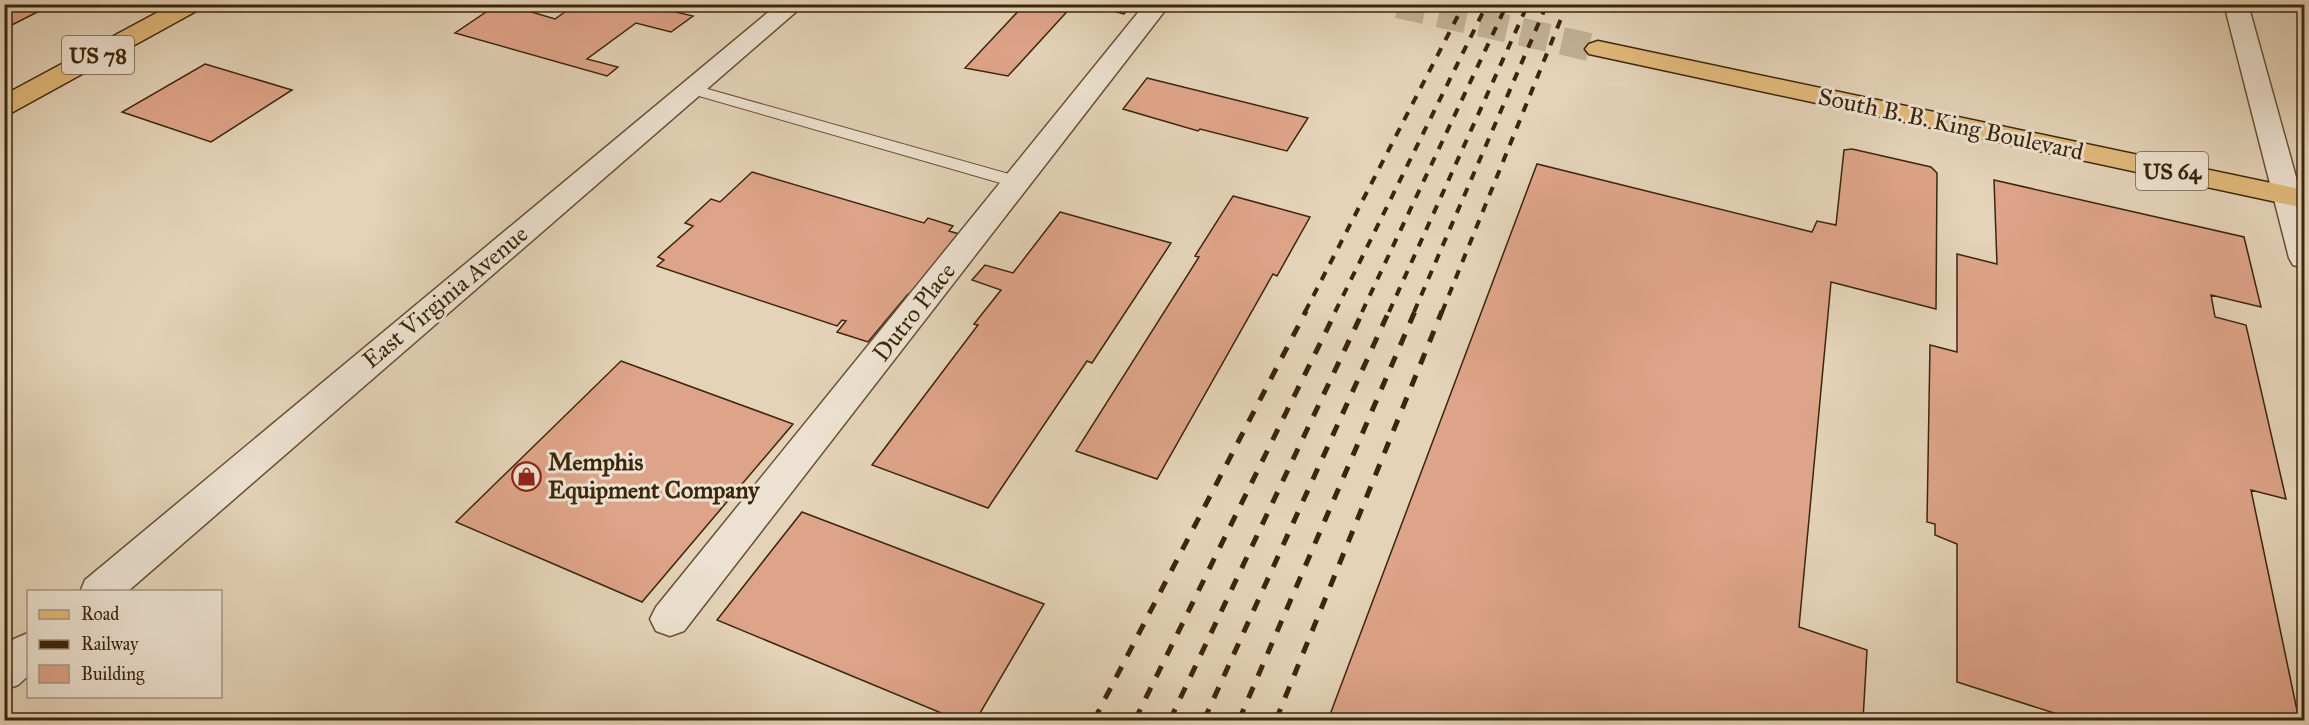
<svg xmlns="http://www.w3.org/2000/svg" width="2309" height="725" font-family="'IM FELL Great Primer',serif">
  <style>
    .building { fill: #dea489; stroke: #3c260b; stroke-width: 1.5 }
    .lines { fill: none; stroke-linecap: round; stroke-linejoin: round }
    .primary-tunnel { stroke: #c2b095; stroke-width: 28; stroke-dasharray: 28 14; stroke-linecap: butt }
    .service-casing { stroke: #665136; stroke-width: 2 }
    .minor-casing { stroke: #665136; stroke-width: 3 }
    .primary-casing { stroke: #3c260b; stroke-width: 3 }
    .service { fill: #ede2d1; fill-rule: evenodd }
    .minor { fill: #ede2d1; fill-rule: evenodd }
    .primary { fill: #e2ba7c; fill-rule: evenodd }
    .rail-far1 { stroke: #3c260b; stroke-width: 4; stroke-dasharray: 9 9; stroke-linecap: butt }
    .rail { stroke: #3c260b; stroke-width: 5; stroke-dasharray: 12 12; stroke-linecap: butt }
    .labels { text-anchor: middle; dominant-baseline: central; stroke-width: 6; stroke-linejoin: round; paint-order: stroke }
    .shield { fill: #ede2d1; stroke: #715e46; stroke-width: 1.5 }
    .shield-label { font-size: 22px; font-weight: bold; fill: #3c260b }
    .street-label { font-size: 24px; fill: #3c260b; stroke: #ede2d1 }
    .poi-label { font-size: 24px; font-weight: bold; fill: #3c260b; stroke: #ede2d1; text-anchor: start }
  </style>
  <rect width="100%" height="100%" fill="#e4d3b8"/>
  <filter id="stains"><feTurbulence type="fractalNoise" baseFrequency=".00333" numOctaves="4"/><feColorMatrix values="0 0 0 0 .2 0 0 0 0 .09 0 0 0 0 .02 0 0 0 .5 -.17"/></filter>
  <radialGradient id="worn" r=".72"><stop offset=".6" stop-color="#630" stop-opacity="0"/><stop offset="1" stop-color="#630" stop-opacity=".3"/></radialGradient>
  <path class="building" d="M4,4h49l-49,25z
    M498,4h39l-9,7 27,8 21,-15h104l-8,7 21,5 -22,16 -35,-9 -49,36 31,8 -11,9 -152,-43z
    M687,4h32l-8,7z
    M1025,4h49l-66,72 -43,-8z
    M1085,4h47l-8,10z
    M205,64l87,26 -81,52 -89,-30z
    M1147,78l161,40 -21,33 -87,-22 -2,2 -75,-22z
    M1852,149l79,18 6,6 -1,136 -105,-27 -32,345 68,23 -4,70h-535l209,-556 275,68 5,-11 19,4 8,-75z
    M752,172l172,51 4,-5 25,8 -4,5 10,3 -27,33 9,2 -23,27 -10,-2 -40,48 -31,-10 9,-11 -4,-1 -5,6 -180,-60 7,-6 -6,-3 35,-31 -8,-3 26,-24 9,3z
    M1994,180l250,57 17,70 -50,-12 4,22 31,8 40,174 -35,-9 48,230h-223l-119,-38v-138l-22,-9v-11l-8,-2 3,-177 27,7v-98l40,10z
    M1233,196l77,21 -33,59 -4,-2 -116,205 -81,-28 123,-194 -4,-1z
    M1060,212l111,31 -79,120 -5,-2 -99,147 -116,-43 106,-140 -4,-1 27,-34 -29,-10 13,-15 28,8z
    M621,361l172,63 -151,178 -186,-80z
    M802,512l242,92 -68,116h-18l-241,-100z"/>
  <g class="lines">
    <path class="primary-tunnel" d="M1398,4l200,45"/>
    <defs>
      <path id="service" d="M690,84l333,94 2,4 -2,4h-12l-326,-94 -3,-3z"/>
      <path id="minor" d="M778,4h27l-678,588h-47l5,-12z
        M1145,4h25l-486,627 -14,5 -14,-5 -6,-12 6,-12z
        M2224,4h24l56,202v62l-11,-3 -4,-7z
        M28,633v43l-10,9 -14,5v-44l10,-7z"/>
      <path id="primary" d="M173,4h31l-4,5 -187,103 -9,2v-19z
        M1598,41l706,149v18l-715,-154 -4,-5 4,-5z"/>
    </defs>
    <use href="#service" class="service-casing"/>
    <use href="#minor" class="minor-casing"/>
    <use href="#primary" class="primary-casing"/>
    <use href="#service" class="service"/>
    <use href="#minor" class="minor"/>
    <use href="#primary" class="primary"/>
    <path class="rail-far1" d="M1305,312l159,-308
      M1335,312l152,-308
      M1362,312l145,-308
      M1389,312l139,-308
      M1414,312l133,-308
      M1442,312l125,-308"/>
    <path class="rail" d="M1094,720l212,-409
      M1135,720l201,-409
      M1170,720l193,-409
      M1204,720l185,-409
      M1239,720l176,-409
      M1276,720l166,-409"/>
  </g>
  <defs>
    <symbol id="shop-ring" viewBox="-11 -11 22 22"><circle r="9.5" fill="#ede2d1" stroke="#8f2418" stroke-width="1.5"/><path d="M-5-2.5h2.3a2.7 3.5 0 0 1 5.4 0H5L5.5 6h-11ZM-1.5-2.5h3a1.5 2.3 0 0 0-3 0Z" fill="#8f2418"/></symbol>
  </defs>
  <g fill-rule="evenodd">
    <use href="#shop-ring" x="510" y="460" width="33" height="33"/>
  </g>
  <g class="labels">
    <g class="shield">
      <rect x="62" y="36" width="72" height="38" rx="4.5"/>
      <rect x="2136" y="152" width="72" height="38" rx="4.5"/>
    </g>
    <g class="shield-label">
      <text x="98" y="55">US 78</text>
      <text x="2172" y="171">US 64</text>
    </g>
    <g class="street-label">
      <text transform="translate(1951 124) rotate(12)">South B. B. King Boulevard</text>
      <text transform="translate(445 297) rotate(-40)">East Virginia Avenue</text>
      <text transform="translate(914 312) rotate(-52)">Dutro Place</text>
    </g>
    <g class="poi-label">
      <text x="548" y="462">Memphis<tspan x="548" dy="28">Equipment Company</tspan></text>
    </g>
  </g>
  <rect width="2309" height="725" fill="none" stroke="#e4d3b8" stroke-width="24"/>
  <rect x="6" y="6" width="2297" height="713" fill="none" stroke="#3c260b" stroke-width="3"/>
  <rect x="12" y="12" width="2285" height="701" fill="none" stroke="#3c260b" stroke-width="1.5"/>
  <rect x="27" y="590" width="195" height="108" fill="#ede2d1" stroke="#a69782" stroke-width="1.5"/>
  <rect x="39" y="610" width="30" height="9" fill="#e2ba7c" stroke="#a69782" stroke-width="1.5"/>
  <text x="81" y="620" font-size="18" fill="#3c260b">Road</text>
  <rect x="39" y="640" width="30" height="9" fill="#3c260b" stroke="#a69782" stroke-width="1.5"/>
  <text x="81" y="650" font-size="18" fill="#3c260b">Railway</text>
  <rect x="39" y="665" width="30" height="18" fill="#dea489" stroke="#a69782" stroke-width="1.5"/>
  <text x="81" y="680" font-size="18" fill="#3c260b">Building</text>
  <rect width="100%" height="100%" filter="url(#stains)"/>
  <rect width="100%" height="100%" fill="url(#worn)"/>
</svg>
